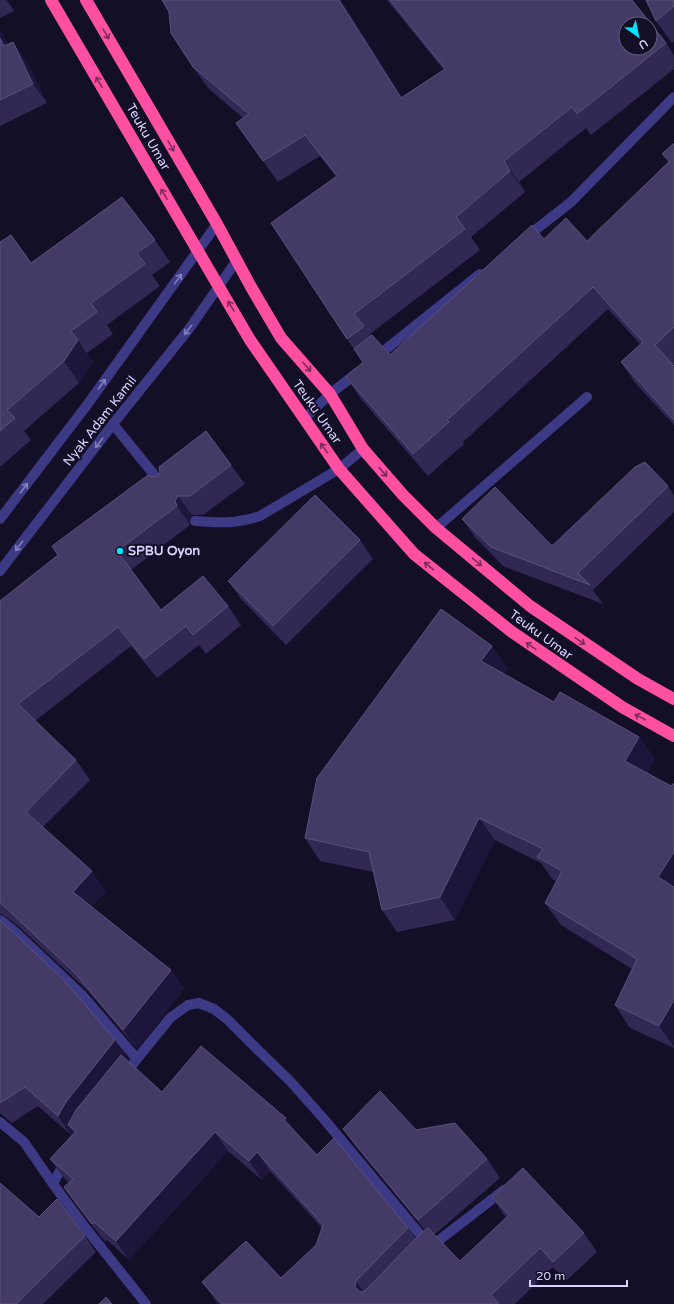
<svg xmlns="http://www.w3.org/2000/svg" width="674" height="1304" font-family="'Varela Round',sans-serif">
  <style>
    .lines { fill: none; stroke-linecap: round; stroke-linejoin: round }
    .lane { stroke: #3d3a85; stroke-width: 10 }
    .street { stroke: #3d3a85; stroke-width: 10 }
    .highway { stroke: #ff4fa3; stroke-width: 12 }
    .wall { fill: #312854 }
    .shaded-wall { fill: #1d163a }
    .building { fill: #433a66; stroke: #5a527e; fill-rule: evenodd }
    .oneway { stroke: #7d2c5e }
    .oneway2 { stroke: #837fbc }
    .poi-dot { fill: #00e5ff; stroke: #130f26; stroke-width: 1.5 }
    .labels { text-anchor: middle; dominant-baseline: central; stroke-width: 4; stroke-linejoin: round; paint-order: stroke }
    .street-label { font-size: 13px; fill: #d9d4ff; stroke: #130f26 }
    .poi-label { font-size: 13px; font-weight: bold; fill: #d9d4ff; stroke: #130f26; text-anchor: start }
  </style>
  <rect width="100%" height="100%" fill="#130f26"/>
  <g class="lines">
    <path class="lane" d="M113,424l51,63
      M195,521c25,2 40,3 65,-5l79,-47 24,-20
      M436,528l151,-131"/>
    <path class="street" d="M525,238l46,-36 103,-105
      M375,358l105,-84
      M304,419l26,-25 28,-22
      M0,519l87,-114 130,-181
      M0,571l113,-147 76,-95 48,-69
      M0,920l12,9 71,67 54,63
      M124,1075l46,-57 18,-13 11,-2 15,6 14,11 28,28 34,33 33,37 105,126
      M0,1122l24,20 29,42 31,42 62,78
      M53,1184l12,-23
      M429,1248l75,-58"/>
    <path class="highway" d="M51,0l199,340 89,129 75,85 98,78 110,75 52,29
      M86,0l131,224 34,63 30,51 49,56 33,55 40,46 33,33 94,78 108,73 36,20"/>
  </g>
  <path class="wall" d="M0,0h8l6,11 -14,7z
    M162,0h179l61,97 42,-27 -57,-70h245l34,43 8,12v14l-83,66 -5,-7 -67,54 6,10 -54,45 9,13 -110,84 20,21 154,-116 43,2 81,-79 -6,-8 12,-11v221l-1,1 1,1v59l-38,-41 -15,-22 19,-18 -32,-35 -145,133 1,2 -36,32 -67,-77 -15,-22 17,-15 -16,-23 -11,-163 -16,-20 -42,26 -42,-59 7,-5 -35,-30 -15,-21 -24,-55z
    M674,0v42l-2,1 -16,-22z
    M0,30l8,15 5,-3 14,20 20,41 -47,23z
    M155,240l15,22 -18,13 8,11 -53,39 6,9 -26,19 6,10 -14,20 -55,48 7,9 -31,27v-225l31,21z
    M231,465l14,19 -42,31h-11l-3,5 1,5 -59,45 30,40 67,-4 13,19 -35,29 -7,-9 -42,33 -26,-32 -96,75 41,39 14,20 -47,47 63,64 -15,16 80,63 13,19 -47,60 -49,-58 -72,-67 -15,-10h-1v-313l58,-46 -6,-9 100,-69z
    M668,486l6,9v17l-81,78 10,14 -100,-38 -28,-29 -13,-18 90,27z
    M360,540l13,19 -87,86 -45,-46 -13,-18z
    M508,669l-4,5 50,28 85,35 16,22 -8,14 24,13 3,-3v265l-44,-20 -15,-23 17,-36 -71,-44 -16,-22 11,-22 -4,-2 -11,-16 -46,-23 -40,80 -58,12 -15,-22 -9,-38 -53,-11 -15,-23z
    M0,920l129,139 -2,2 35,31 124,26 10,14 21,23 91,73 8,11 9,-9 -69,-83 -13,-18 73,1 71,29 13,19 -66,57 26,26 46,-43 -14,-21 92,36 13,19 -31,29 -13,-14 -38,37h-297l-16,-22 79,-4 35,-33 6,-17 -52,-57 -8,9 -34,-29 -99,109 -22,-20 -2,2 -28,-36 -13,-19 5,-4 -5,-5 -14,-19 24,-26 -1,-1 -2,3 -33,-29 -26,17 -12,-10z
    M39,1217l46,19 11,16 -53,52h-43z"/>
  <path class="shaded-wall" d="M6,0h2l6,11z
    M339,0h2l75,119 -15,-21z
    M0,30l18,36 -14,-20 -4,-8z
    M13,42l14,20 20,41 -14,-19z
    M504,161l15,21 6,10 -15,-21z
    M78,340l15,23 -14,20 -15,-22z
    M178,496l14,19 -3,5 1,5 -13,-19 -2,-5z
    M492,646l16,23 -11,15 -16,-23z
    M639,737l16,22 -14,24 -16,-22z
    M479,818l16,22 -40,80 -15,-23z
    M674,852v47l-16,-22z
    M92,871l14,20 -19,21 -14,-20z
    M171,970l13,19 -47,60 -14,-19z
    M674,1000v47l-15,-21z
    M115,1040l14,19 -50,62 -11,4 5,7 -2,3 -13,-19 8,-14z
    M286,1118l13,19 -15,-17z
    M215,1132l13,19 -99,109 -13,-19z
    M257,1152l13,19 -8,9 -13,-19z
    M356,1281l13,18 -1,5 -13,-17z"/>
  <path class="building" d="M162,0h177l62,98 44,-29 -55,-69h242l34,43 -89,71 -5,-7 -68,54 6,10 -54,46 9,12 -111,85 10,12 -17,13 -76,-116 66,-47 -32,-41 -42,26 -27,-38 13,-9 -56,-47 -22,-34 -2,-21zM626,24h24v24h-24z
    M646,0h28v6l-18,15z
    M0,38l4,8 9,-4 20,42 -33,16z
    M674,143v184l-19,18 19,21v54l-53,-58 22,-20 -50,-55 -146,133 2,2 -36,32 -67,-77 17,-15 -9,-13 18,-14 18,20 142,-130 12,14 22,-21 21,23 83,-80 -8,-7z
    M122,197l33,43 -18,13 8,11 -54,39 6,9 -26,19 7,9 -14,21 -57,49 8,8 -15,13v-189l11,-7 20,28z
    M206,431l25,34 -41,31h-12l-3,5 2,5 -60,45 44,59 42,-34 25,30 -35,29 -7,-9 -42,33 -26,-32 -100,77 58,56 -50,52 66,59 -19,21 98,78 -48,60 -49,-58 -71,-67 -3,-2v-302l58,-46 -6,-9 96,-71 4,2 5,-1 3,-3 -1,-6z
    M645,462l23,24 -90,87 12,12 -99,-38 -29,-28 33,-32 57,59 83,-79z
    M315,495l45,45 -87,86 -45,-45z
    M441,609l51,37 -11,15 73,41 6,-10 79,45 -14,24 46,25 3,-3v69l-16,25 16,10v113l-15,26 -44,-21 22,-46 -92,-56 17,-32 -25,-14 6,-8 -64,-31 -39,79 -58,13 -13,-58 -64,-14 12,-60z
    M0,920l65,61 50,59 -49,62 -8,14 -33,-29 -25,16z
    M201,1046l85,72 -2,2 33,35 17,-17 74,90 -52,53 -1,6 4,4 3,1 4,-2 55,-57 7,-5 32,33 49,-46 -17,-18 31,-29 61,65 -31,29 -13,-14 -49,47 8,9h-277l-20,-22 44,-41 35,37 35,-33 7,-20 -66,-73 -8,9 -34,-29 -99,109 -22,-19 -2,2 -28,-37 9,-8 -23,-20 26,-28 -8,-6 8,-15 45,-55 41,37z
    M380,1091l36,39 39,-7 32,36 -69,61 -75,-91z
    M0,1183l39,34 18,-18 28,37 -69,68h-16z
    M106,1297l6,7h-13z"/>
  <defs><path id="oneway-shaft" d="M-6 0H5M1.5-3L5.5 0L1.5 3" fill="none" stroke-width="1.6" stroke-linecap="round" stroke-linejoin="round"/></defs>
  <g class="oneway">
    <use href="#oneway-shaft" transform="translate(106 34) rotate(60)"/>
    <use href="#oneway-shaft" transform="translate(99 82) rotate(-120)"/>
    <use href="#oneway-shaft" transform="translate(171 146) rotate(60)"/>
    <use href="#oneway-shaft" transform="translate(164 194) rotate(-120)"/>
    <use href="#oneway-shaft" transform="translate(231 306) rotate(-121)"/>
    <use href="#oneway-shaft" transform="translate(307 367) rotate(49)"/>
    <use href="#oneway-shaft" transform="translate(324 448) rotate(-126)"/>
    <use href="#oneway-shaft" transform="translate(383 472) rotate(49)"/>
    <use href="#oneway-shaft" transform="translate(477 562) rotate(40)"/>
    <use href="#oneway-shaft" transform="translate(429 566) rotate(-141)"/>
    <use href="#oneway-shaft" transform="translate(580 641) rotate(35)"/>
    <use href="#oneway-shaft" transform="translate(531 646) rotate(-145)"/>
    <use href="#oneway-shaft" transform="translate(640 717) rotate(-152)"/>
  </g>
  <g class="oneway2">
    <use href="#oneway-shaft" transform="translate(178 279) rotate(-54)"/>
    <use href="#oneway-shaft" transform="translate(188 330) rotate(128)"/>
    <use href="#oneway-shaft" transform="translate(102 384) rotate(-54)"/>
    <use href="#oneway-shaft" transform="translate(99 443) rotate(128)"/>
    <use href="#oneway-shaft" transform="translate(24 488) rotate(-53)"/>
    <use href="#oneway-shaft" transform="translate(19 546) rotate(127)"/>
  </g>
  <circle class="poi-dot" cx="120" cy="551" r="4"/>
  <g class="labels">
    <g class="street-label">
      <text transform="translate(148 137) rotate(60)">Teuku Umar</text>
      <text transform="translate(317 412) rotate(55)">Teuku Umar</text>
      <text transform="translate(100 421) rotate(-52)">Nyak Adam Kamil</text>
      <text transform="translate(541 635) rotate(36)">Teuku Umar</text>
    </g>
    <g class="poi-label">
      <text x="128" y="551">SPBU Oyon</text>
    </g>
  </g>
  <g transform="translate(638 36) rotate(147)"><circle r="19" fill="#130f26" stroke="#625e7d"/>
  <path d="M0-3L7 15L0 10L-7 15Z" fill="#00e5ff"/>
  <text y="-6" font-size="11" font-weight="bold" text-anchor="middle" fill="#d9d4ff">U</text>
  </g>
  <path d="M530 1280v6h97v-6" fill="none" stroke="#d9d4ff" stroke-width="2"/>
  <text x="536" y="1280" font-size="12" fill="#d9d4ff" stroke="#130f26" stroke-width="3" paint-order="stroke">20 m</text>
</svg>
